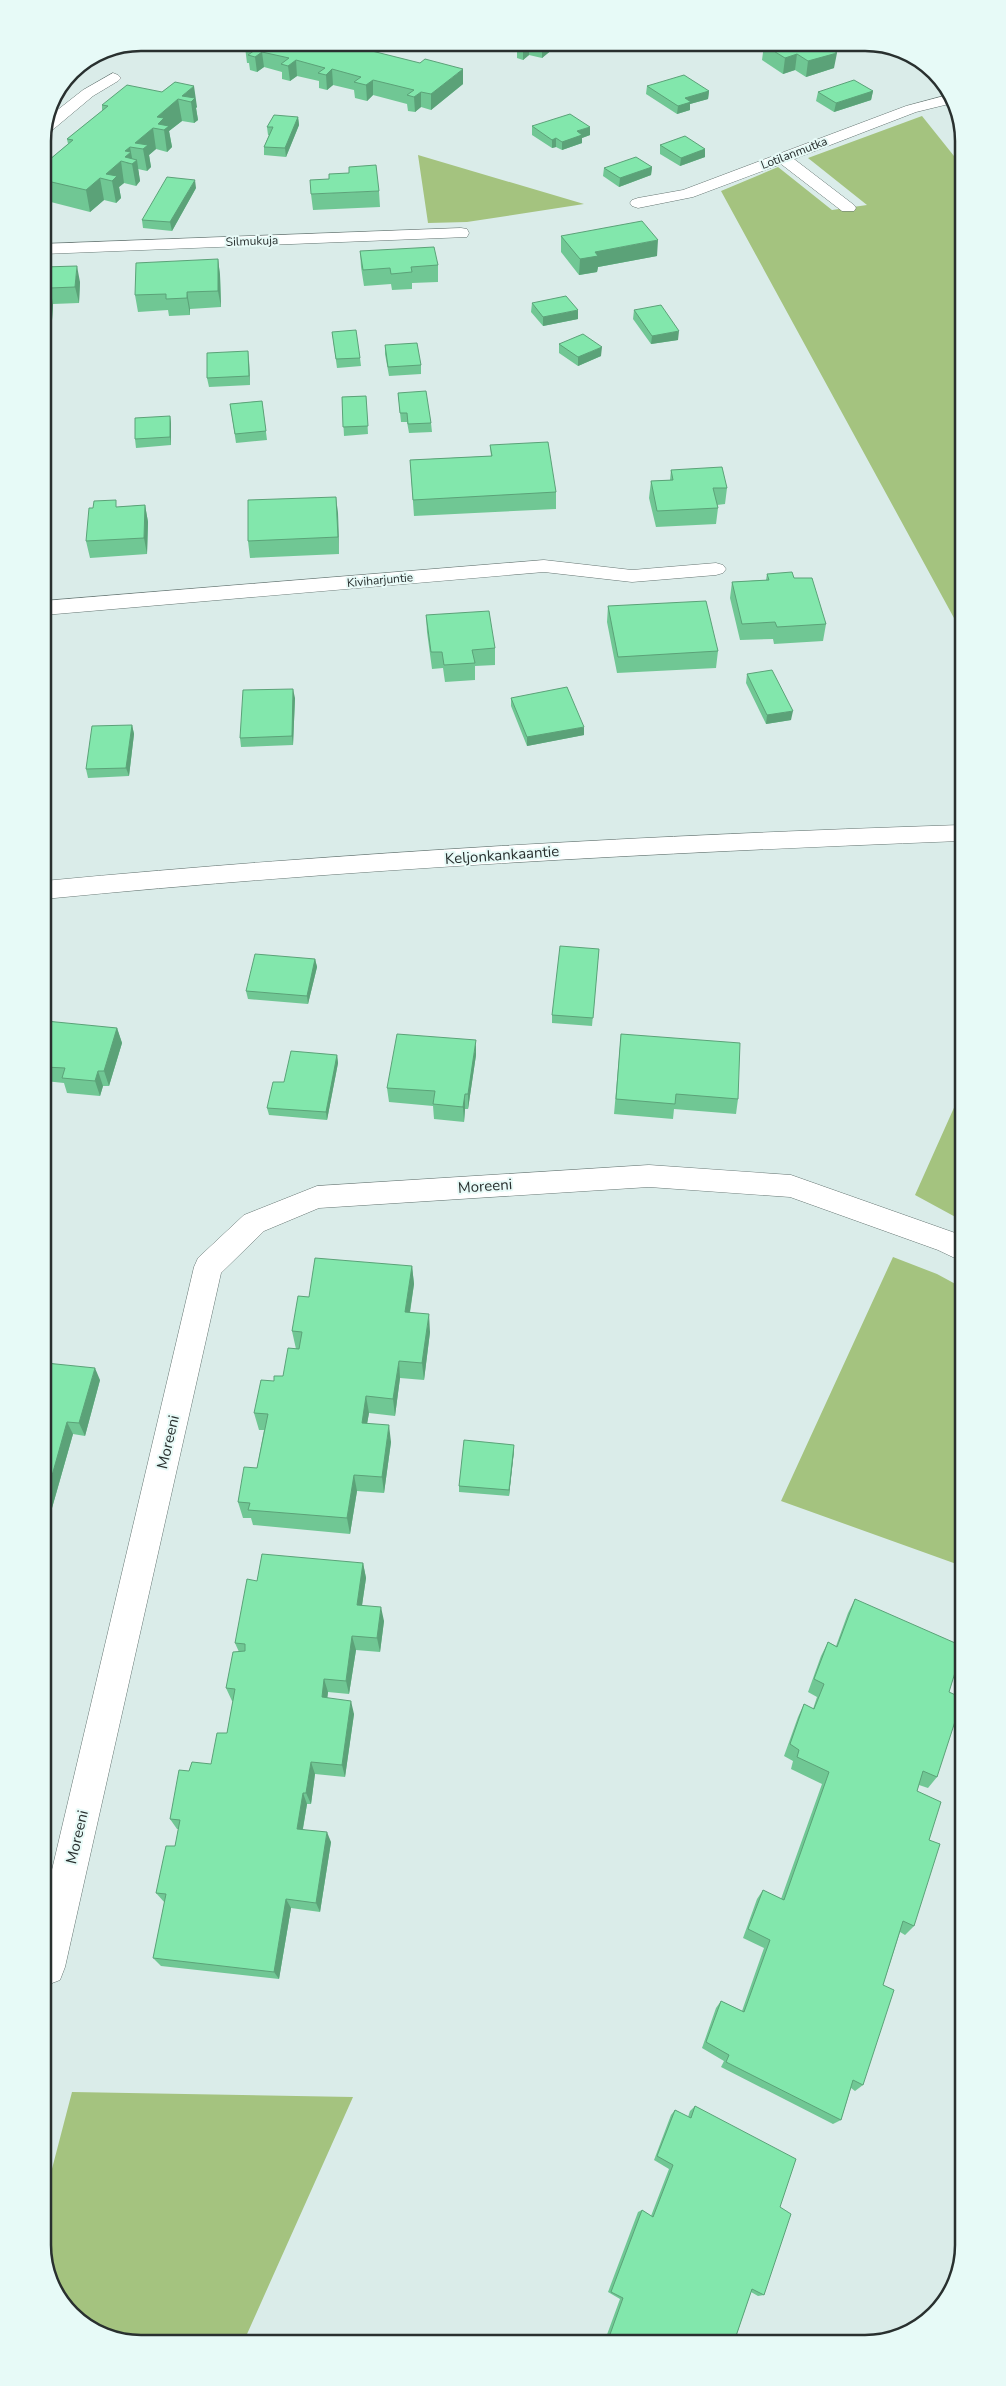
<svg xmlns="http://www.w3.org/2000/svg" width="1006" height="2386" font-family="'Nunito Sans',sans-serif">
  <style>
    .green { fill: #a4c37f }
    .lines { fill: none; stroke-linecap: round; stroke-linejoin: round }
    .minor-casing { stroke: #667673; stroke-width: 1 }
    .major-casing { stroke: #667673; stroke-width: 1 }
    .minor { fill: #fff; fill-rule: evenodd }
    .major { fill: #fff; fill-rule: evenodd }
    .wall { fill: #70c794 }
    .shaded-wall { fill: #5ba278 }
    .building { fill: #82e7ac; stroke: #5ba278 }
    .labels { text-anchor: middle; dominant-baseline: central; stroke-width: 4; stroke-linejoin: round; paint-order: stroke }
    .far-street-label { font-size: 12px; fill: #29302f; stroke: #e7faf7 }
    .street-label { font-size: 15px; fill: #29302f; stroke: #e7faf7 }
    .rim { fill: none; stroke: #29302f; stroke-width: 2.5 }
  </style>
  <rect width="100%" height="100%" fill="#daece9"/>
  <path class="green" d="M922,116l36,45 2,468 -239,-438 57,-24 54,43 35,-5 -59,-47z
    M418,155l166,49 -117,18 -39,1z
    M961,1092v128l-46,-25z
    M893,1257l44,17 24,13 1,279 -181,-65z
    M72,2092l281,5 -110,246h-108l-54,-20 -33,-47 -1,-88z"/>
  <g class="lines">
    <defs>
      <path id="minor" d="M175,43h20l-2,3 -14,4 -7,-4z
        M113,73l5,2 3,3 -3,3 -25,15 -43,36 -7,1 3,-14 37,-29z
        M948,95l5,8 -37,9 -122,47 60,46 2,3 -2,3h-12l-61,-47 -88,33 -55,11 -6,-2 -2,-3 2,-3 6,-2 45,-8 223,-84z
        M461,228l6,1 2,4 -2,4 -424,17v-10z
        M544,560l88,10 84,-7 7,2 3,4 -3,4 -7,2 -84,7 -88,-10 -500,43v-14z
        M649,1165l142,10 167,59 3,1v26l-23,-11 -148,-53 -141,-10 -330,21 -55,23 -43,42 -156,694 -5,13 -13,5v-94l147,-624 4,-9 46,-43 73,-29z"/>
      <path id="major" d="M960,825v16c-306,12 -611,28 -916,58v-18c305,-29 610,-46 916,-56z"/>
    </defs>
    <use href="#minor" class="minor-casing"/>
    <use href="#major" class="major-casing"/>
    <use href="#minor" class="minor"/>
    <use href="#major" class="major"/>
  </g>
  <path class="wall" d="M470,43h90l-18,15 -13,-3 -6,5 -6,-2v-6l-29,-7 -6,5 -12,-2z
    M764,45l70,3v20l-28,9 -11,-7 -12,4 -21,-14z
    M245,47l128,4 90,33 -32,26 -10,-3 -6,5 -7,-1 -1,-7 -34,-9 -6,6 -12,-3 -1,-8 -21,-5 -6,5 -8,-2v-7l-22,-5 -7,5 -8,-2v-7l-18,-5 -7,5 -7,-2 -1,-7h-2z
    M175,82l22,25 -1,1 2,12 -4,3 -12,-2 -13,10 3,16 -5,5 -11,-3 -7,6 2,12 -4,4 -9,-2 2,12 -4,5 -12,-3 -5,4 2,11 -5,5 -12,-3 -14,12 -47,-12v-35l25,-21 -1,-5 35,-28v-6l60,-13z
    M647,86l62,5 -1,8 -18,5v6l-13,4 -31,-20z
    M873,91l-2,9 -37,12 -18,-11 2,-9z
    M298,117l1,8 -13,32 -22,-2v-8l5,-12h-1l-1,-8z
    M532,126l58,9 -8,3v5l-20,7 -6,-3 -4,1 -20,-13z
    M660,145l45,4v8l-25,9 -20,-12z
    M652,167l-1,8 -32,12 -16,-11 1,-8z
    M196,188l-24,43 -29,-3 -1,-8z
    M379,191l1,16 -67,3 -2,-16z
    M561,236l96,20 -59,11 -1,5 -18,3 -18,-23z
    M360,251l78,14v17l-26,1v6l-20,1 -1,-6 -27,2 -3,-19z
    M218,259l2,16 1,32 -31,2v6l-21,1 -1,-6 -30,2 -3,-17z
    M43,267l37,15 -1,21 -26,1 -1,16h-9z
    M532,303l46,16 -35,7 -12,-14z
    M634,310l44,30 -27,4 -18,-25z
    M332,332l28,26 1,8 -24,2z
    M559,344l42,12 -23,10 -19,-13z
    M385,345l36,20v9l-32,2 -4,-22z
    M43,359l7,8 -2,24h-5z
    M249,360l1,25 -41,2 -2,-9z
    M398,393l33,30 1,9 -23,1 -2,-11h-6z
    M366,396l2,38 -24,2 -2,-39z
    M262,401l5,39 -31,3 -6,-39z
    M170,416l1,8v21l-35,3 -1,-9z
    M490,445l66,47v17l-142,7 -4,-56 81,-4z
    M671,470l56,18 -2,16 -8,1 1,3 -2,16 -60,3 -7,-29 2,-17 19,-1z
    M145,505l3,17 -1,32 -57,4 -4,-17 32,-34z
    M338,513l1,41 -89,4 -2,-17z
    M767,574l27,4 32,46 -3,17 -49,3 -1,-5 -33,1 -10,-42 2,-16 34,-2z
    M608,606l110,45 -2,17 -99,5 -10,-51z
    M426,615l69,33v17l-20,1v14l-30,2 -2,-14 -11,1 -5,-37z
    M747,674l44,46 -25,4 -20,-41z
    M295,698l-2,47 -52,2 -1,-9z
    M511,698l73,37 -57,11 -16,-40z
    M132,725l2,9 -5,42 -41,2 -2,-9z
    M599,949l-7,77 -40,-3v-8z
    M315,959l2,8 -9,37 -60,-5 -2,-8z
    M45,1024l72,4 5,15 -13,43h-6l-3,10 -33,-3 -3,-10 -19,-2z
    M621,1034l117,65 -2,15 -62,-5 -1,10 -59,-5z
    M337,1055l1,8 -11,57 -58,-5 -2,-7z
    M476,1055l-8,54h-3l-1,13 -30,-3 -1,-13 -44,-4 -2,-14z
    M412,1266l2,18 -4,29 20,19 -6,48 -24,-2 -5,38 -26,-3 -2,11 24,18 -7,51 -27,-2 -7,43 -97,-9 -2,-7h-8l-5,-16 19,-34 7,-38h-5l-5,-17 20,-32 9,-5 13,-27 -4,-18 17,-34z
    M46,1363l54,17 -15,56 -12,-2 -21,74h-6z
    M514,1451l-5,45 -50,-4v-6z
    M363,1563l3,15 -4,27 22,16 -4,31 -24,-2 -7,44 -21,-2 -1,6 27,16 -9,63 -30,-3 -4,30h-4l-4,25 28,13 -11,70 -29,-4 -12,71 -118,-13 -8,-8 12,-55 -9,-10 19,-47 4,-17h-2l-7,-10 19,-48 22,-7 16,-31 6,-32h-1l-6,-13 13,-36 -4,-9 22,-62z
    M855,1599l94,93 -12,85 -9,11 -9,-3 -2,6 12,49 -15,86 -9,9 -5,-3 -17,53 -20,100 -8,6 -4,-3 -10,32 -8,4 -112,-57 3,-6 -22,-13 14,-40 5,-7 21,10 22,-63 -21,-10 14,-39 6,-9 18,9 41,-115 -31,-15 2,-8 -9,-5 14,-39 6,-13 9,5 4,-12 -9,-5 13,-36 7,-14 8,4 12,-33z
    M695,2106l85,101 -16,88 -6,1 -7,-4 -16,47 -130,1 15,-41 -12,-7 30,-80 4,-2 9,6 18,-47 -15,-9 17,-45 4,-5 13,7 2,-6z"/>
  <path class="shaded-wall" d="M482,43h6v2l-6,5z
    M526,43h3v12l-6,5v-15z
    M542,43h18l-18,15z
    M834,48v6l3,-1 -3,15 -28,9 2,-16 22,-12z
    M262,52l2,15 -7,5 -2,-15z
    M797,54l-2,16 -12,4 2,-16z
    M296,60l1,16 -7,5 -2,-15z
    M332,69l1,16 -6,5 -1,-15z
    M463,69v15l-32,26v-16z
    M373,80v15l-6,6 -1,-16z
    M194,86l3,21 -1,1 2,12 -4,3 -3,-21 -9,-6z
    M709,91l-1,8 -18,5v6l-13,4 1,-8 7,-8z
    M873,91l-2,9 -37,12 2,-9z
    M421,92v15l-6,5 -1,-15z
    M178,99l4,22 -13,10 3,16 -5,5 -3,-22 -5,-1 -2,-12z
    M298,117l1,8 -13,32 -1,-9z
    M590,127v8l-8,3v5l-20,7v-8l15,-11z
    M153,128l3,21 -7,6 2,12 -4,4 -4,-22 -8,-6z
    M556,138v9l-4,1v-8z
    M130,147l3,16 4,-3 3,21 -4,5 -4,-22 -6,-1 -1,-12z
    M705,149v8l-25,9 1,-8z
    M121,161l3,22 -5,4 2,11 -5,5 -4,-22 -6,-7z
    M652,167l-1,8 -32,12 1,-9z
    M100,178l4,22 -14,12 -4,-22z
    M195,180l1,8 -24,43 -2,-9z
    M658,240l-1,16 -59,11 -1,5 -18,3 1,-16 15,-7z
    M218,259l2,16 1,32 -3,-16z
    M77,266l3,16 -1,21 -4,-16z
    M50,288l3,16 -1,16 -4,-17z
    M187,292l3,17v6l-3,-17z
    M578,310v9l-35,7v-9z
    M679,331l-1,9 -27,4 1,-8z
    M602,347l-1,9 -23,10v-9z
    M248,351l1,9 1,25 -1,-9z
    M48,358l2,9 -2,24 -2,-9z
    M170,416l1,8v21l-1,-8z
    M336,497l2,16 1,41 -1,-17z
    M145,505l3,17 -1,32 -3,-16z
    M293,689l2,9 -2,47 -1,-9z
    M793,711l-2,9 -25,4 1,-9z
    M132,725l2,9 -5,42 -3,-8z
    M584,727v8l-57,11v-9z
    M315,959l2,8 -9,37 -1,-8z
    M117,1028l5,15 -13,43 -5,-15z
    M476,1040v15l-8,54v-15z
    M337,1055l1,8 -11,57 -1,-8z
    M98,1071l5,15 -3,10 -5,-15z
    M465,1094v15l-1,13 -1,-15z
    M412,1266l2,18 -7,46 -2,-18z
    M429,1314l1,18 -6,48 -2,-17z
    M399,1361l1,17 -5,38 -2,-17z
    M95,1368l5,12 -15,56 -6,-13z
    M366,1396l3,17 -5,27 -2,-17z
    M67,1422l6,12 -21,74 -6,-11z
    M389,1425l2,17 -7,51 -2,-16z
    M514,1445v6l-5,45v-6z
    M354,1475l3,16 -7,43 -3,-16z
    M363,1563l3,15 -6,41 -3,-14z
    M381,1607l3,14 -4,31 -3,-14z
    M352,1636l4,14 -7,44 -3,-13z
    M324,1679l4,13 -2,18 -4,-13z
    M351,1701l3,13 -9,63 -3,-12z
    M311,1762l4,12 -4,30 -5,-11z
    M303,1793l4,11 -6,35 -4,-10z
    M327,1832l4,10 -11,70 -4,-9z
    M286,1899l5,9 -12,71 -5,-7z"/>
  <path class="building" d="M252,43h105l16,3 -5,4 52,13 5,-4 38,10 -32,25 -10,-2 -7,5 -7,-2 7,-5 -41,-10 -7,5 -12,-3 7,-5 -29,-8 -6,6 -8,-2 7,-5 -29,-8 -8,6 -7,-2 8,-6 -27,-6 -7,5 -7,-2 7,-5 -10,-3z
    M517,43h9l-3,2z
    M771,43h55l8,5 -4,1 7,4 -29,8 -11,-7 -12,4 -21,-13z
    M684,75l25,16 -24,7 6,4 -13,4 -31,-20z
    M854,80l19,11 -37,12 -18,-11z
    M175,82l19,4 -12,10 13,2 -4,4 -13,-3 -21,18 7,1 -6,6 11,2 -5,4 -11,-2 -18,15 13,2 -5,4 -13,-2 -5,4 6,1 -6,5 12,3 -5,4 -11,-3 -15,13 11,2 -5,5 -12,-3 -14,12 -43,-10v-15l30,-25 -6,-1 41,-33 -6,-1 25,-20 35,7z
    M570,114l20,13 -13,4 5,4 -20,7 -6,-4 -4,2 -20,-14z
    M274,115l24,2 -13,31 -21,-1 9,-20h-6z
    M685,136l20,13 -24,9 -21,-13z
    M636,157l16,10 -32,11 -16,-10z
    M376,165l3,26 -68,3 -1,-14 19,-1v-5l20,-1v-6z
    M167,177l28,3 -25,42 -28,-2z
    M642,221l16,19 -63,12 3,4 -18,3 -19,-23z
    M434,247l4,18 -27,2 1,5 -21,2 -1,-6 -27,2 -3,-19z
    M218,259v32l-31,1v6l-21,1v-5l-31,1 1,-32z
    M77,266l-2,21 -25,1 -2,15 -5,1v-37z
    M566,296l12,14 -35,7 -11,-14z
    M661,305l18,26 -27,5 -18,-26z
    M356,330l4,28 -24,1 -4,-27z
    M583,334l19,13 -24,10 -19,-13z
    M417,343l4,22 -33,2 -3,-22z
    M248,351l1,25 -42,2v-25z
    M48,358l-2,24 -3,1v-24z
    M426,391l5,32 -23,1 -1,-11h-7l-2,-20z
    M366,396l2,30 -25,1 -1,-30z
    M262,401l4,30 -31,3 -5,-30z
    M170,416v21l-35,2v-21z
    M548,442l8,50 -143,8 -3,-40 82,-4 -2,-11z
    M722,467l5,21h-14l5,20 -61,3 -6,-30 22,-1 -2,-10z
    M336,497l2,40 -90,4v-41z
    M116,500v7l29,-2 -1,33 -58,3 3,-33h4l1,-7z
    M792,572l2,6h18l14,46 -49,3 -2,-5 -33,2 -10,-42 37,-2 -2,-6z
    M706,601l12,50 -100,6 -10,-51z
    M489,611l6,37 -23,2 3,13 -31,2 -2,-13h-11l-5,-37z
    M772,670l21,41 -26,4 -20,-41z
    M567,687l17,40 -57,10 -16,-39z
    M293,689l-1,47 -52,2 3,-48z
    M132,725l-6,43 -40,1 6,-43z
    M560,946l39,3 -6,69 -41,-3z
    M255,954l60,5 -8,37 -61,-5z
    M46,1021l71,7 -13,43h-6l-3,10 -33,-3 3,-10 -20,-1v-43z
    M397,1034l79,6 -8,54h-3l-2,13 -30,-3 2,-13 -48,-3z
    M621,1034l119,9 -2,56 -62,-5 -1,10 -59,-5z
    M291,1051l46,4 -11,57 -59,-4 6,-26h11z
    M315,1258l97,8 -7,46 24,2 -7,49 -23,-2 -6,38 -27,-3 -4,27 27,2 -7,52 -28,-2 -7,43 -99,-8 2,-7 -12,-1 6,-35 13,1 11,-54 -14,-1 7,-33 13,1v-5h9l5,-28 11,1 3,-17 -10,-1 6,-35 11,1z
    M46,1363l49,5 -16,55 -12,-1 -21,75z
    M464,1440l50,5 -5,45 -50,-4z
    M262,1554l101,9 -6,42 24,2 -4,31 -25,-2 -6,45 -22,-2 -2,18 29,4 -9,64 -31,-3 -5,31h-3l-6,36 30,3 -11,71 -30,-4 -12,73 -121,-14 13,-64 -10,-1 10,-47h9l5,-26 -10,-1 9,-49 10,1 3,-9 19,2 6,-31h10l8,-44 -9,-1 7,-36 12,-1v-7l-10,-1 12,-64 10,2z
    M855,1599l107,47v4l-13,42 13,6v2l-25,77 -14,-6 -6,20 24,11 -12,38 11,4 -26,82 -11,-5 -20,64 11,5 -31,95 -10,-5 -12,40 -115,-58 3,-7 -23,-13 15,-41 23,11 26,-72 -22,-11 15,-39 21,10 45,-128 -32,-15 2,-7 -9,-6 14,-40 10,5 10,-25 -10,-5 14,-37 9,5z
    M695,2106l101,53 -16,48 11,7 -27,81 -12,-6 -17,50 -127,1 15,-42 -12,-6 31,-82 11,7 20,-52 -16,-9 18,-46 16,8z"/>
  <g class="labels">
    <g class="far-street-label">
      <text transform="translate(794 153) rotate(-21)">Lotilanmutka</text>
      <text transform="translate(252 241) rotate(-2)">Silmukuja</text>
      <text transform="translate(380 580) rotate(-5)">Kiviharjuntie</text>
    </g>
    <g class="street-label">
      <text transform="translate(502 855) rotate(-4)">Keljonkankaantie</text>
      <text transform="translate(485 1186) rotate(-4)">Moreeni</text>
      <text transform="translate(168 1442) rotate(-77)">Moreeni</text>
      <text transform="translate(77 1837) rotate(-77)">Moreeni</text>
    </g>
  </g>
  <path d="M0 0H1006V2386H0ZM141 51H865A90 90 0 0 1 955 141V2245A90 90 0 0 1 865 2335H141A90 90 0 0 1 51 2245V141A90 90 0 0 1 141 51Z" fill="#e7faf7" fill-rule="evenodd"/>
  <path class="rim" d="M141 51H865A90 90 0 0 1 955 141V2245A90 90 0 0 1 865 2335H141A90 90 0 0 1 51 2245V141A90 90 0 0 1 141 51Z"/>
</svg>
